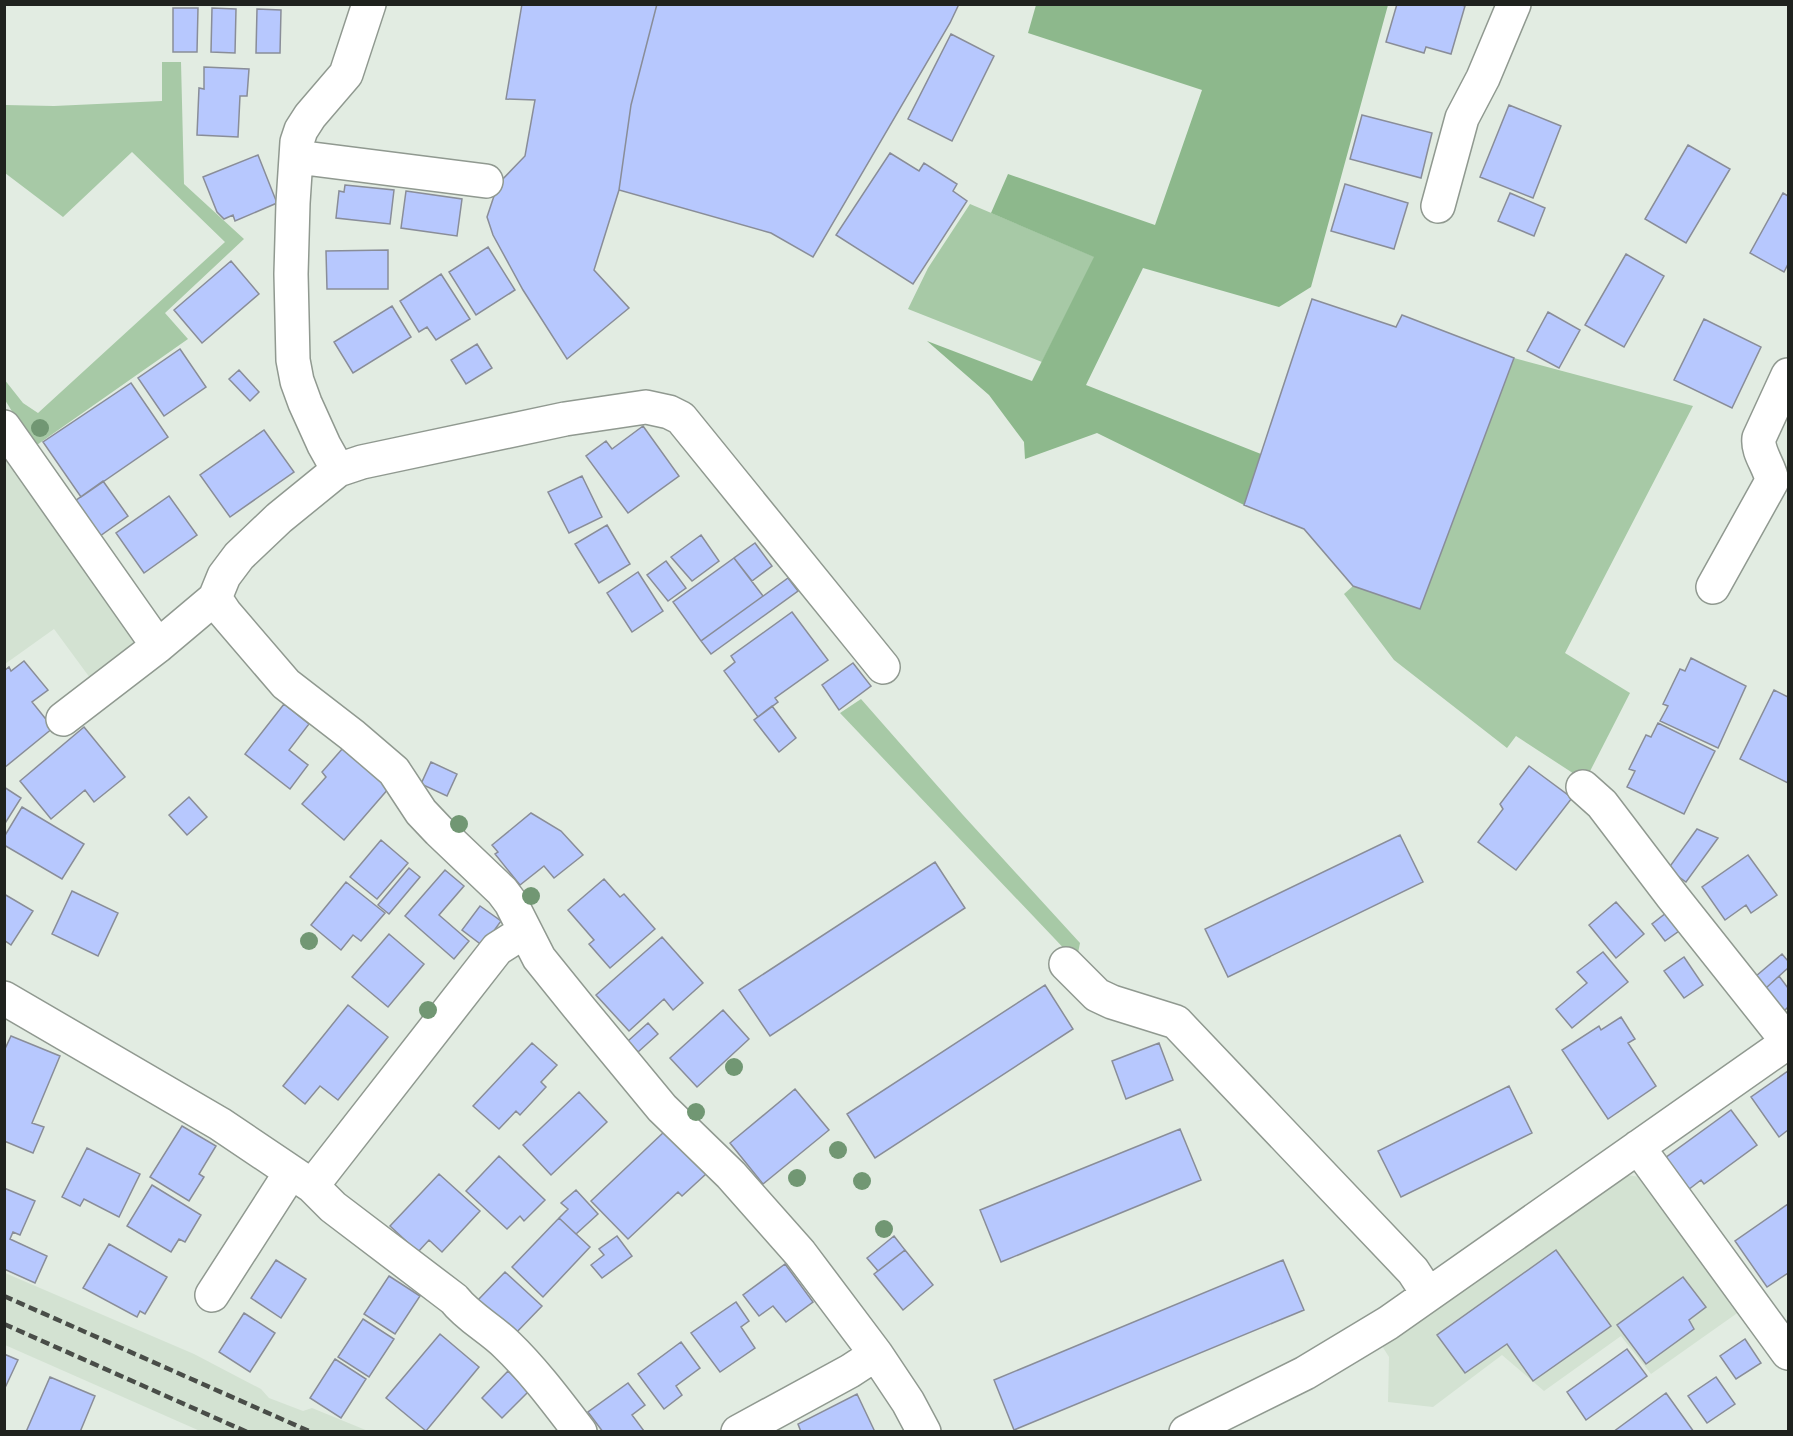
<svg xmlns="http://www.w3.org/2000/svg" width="1793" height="1436" font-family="Commissioner,sans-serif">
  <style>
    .built { fill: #d3e2d2 }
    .green { fill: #a7c9a6 }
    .forest { fill: #8db88c }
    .building { fill: #b7c8fe; stroke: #898d98; stroke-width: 1.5 }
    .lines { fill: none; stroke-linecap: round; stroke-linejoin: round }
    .minor-casing { stroke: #909990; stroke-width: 36 }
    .minor { stroke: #fff; stroke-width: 33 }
    .rail { stroke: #494d48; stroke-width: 4.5; stroke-dasharray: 9 4.5; stroke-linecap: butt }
    .tree { fill: #719773 }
  </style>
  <rect width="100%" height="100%" fill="#e2ece2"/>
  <path class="built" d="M4,450l140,192 -51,40 -39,-53 -49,35z
    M1626,1175l15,2 102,132 -92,65 -30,-38 -77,55 -42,-36 -69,52 -45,-5 1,-45 -7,-11z
    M5,1273l189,81 67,35 8,9 34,13 9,-3 56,23h-168l-195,-86z"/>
  <path class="green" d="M162,62h19l3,122 60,55 -79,74 23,26 -154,108 -29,-47 -1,-21 19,24 15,10 187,-171 -93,-90 -69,65 -58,-44v-68l49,1 108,-5z
    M970,204l125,53 -53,105 -134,-53 20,-41z
    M1514,358l179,48 -128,247 65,40 -45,88 -69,-45 -9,12 -113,-88 -50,-66 9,-8 67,23z
    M861,699l102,116 117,128 -2,10 -5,5 -233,-245z"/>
  <path class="forest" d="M1036,5h352l-77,282 -32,20 -136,-39 -57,117 175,69 -17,51 -147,-72 -72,26 -1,-17 -35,-47 -62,-54 105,40 62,-124 -103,-44 17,-39 147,51 47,-135 -174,-57z"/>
  <path class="building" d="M522,4h135l-26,101 -12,85 -25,80 35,38 -62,51 -44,-69 -30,-55 -6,-18 11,-33 27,-28 10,-56 -29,-1z
    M657,4h302l-9,19 -137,234 -42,-24 -152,-43 12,-85z
    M1397,4h61l7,2 -14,48 -25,-7 -2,6 -38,-11z
    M173,8h25l-1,44h-24z
    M212,8l24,1 -1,44 -24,-1z
    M257,9l24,1 -1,43h-24z
    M951,34l43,22 -42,85 -44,-22z
    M204,67l45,2 -2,27h-7l-2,41 -41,-2 2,-47 5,1z
    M1509,105l52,21 -28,72 -53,-21z
    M1362,115l70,18 -11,45 -71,-19z
    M1688,145l42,24 -44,74 -41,-24z
    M890,153l29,18 5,-8 33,21 -4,7 14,10 -54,83 -77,-49z
    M258,155l19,48 -42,18 -2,-6 -9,4 -7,-7 -14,-35z
    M1345,184l63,19 -14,46 -63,-18z
    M345,185l49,5 -4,34 -54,-6 3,-27 5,1z
    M406,191l56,8 -5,37 -56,-8z
    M1510,193l35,15 -11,28 -36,-15z
    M1783,193l5,3v68l-4,8 -34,-19z
    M488,247l27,43 -39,25 -27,-43z
    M388,250v39h-61l-1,-38z
    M1626,254l38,22 -40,71 -39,-22z
    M231,261l28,33 -57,49 -28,-33z
    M441,274l29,45 -34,21 -9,-13 -8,5 -19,-31z
    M1312,299l84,28 6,-12 112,43 -94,251 -67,-23 -49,-57 -60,-24z
    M392,306l19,31 -58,36 -19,-31z
    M1548,312l32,18 -21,38 -32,-17z
    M1704,319l57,28 -29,61 -58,-28z
    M477,344l15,24 -26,16 -15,-24z
    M180,349l26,38 -42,29 -26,-38z
    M239,370l20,22 -9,9 -21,-22z
    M131,383l37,54 -87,60 -38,-55z
    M643,426l36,50 -51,37 -42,-57 20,-15 6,8z
    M264,430l30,42 -64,45 -30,-42z
    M582,476l20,41 -33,16 -21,-41z
    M103,481l25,35 -28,20 -25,-35z
    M169,496l28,39 -53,38 -28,-40z
    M607,525l23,39 -31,19 -24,-39z
    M701,535l18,26 -27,20 -21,-24z
    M755,543l17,23 -20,15 -18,-23z
    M734,558l29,38 -62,45 -28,-39z
    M666,561l20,27 -18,13 -21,-26z
    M638,572l25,39 -31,21 -25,-39z
    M788,578l10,13 -87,63 -10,-13z
    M792,612l36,48 -53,38 3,4 -20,15 -34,-46 11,-9 -4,-6z
    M1691,658l55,28 -28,62 -58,-27 8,-15 -5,-2 17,-35 5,2z
    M24,661l24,29 -16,12 21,26 -49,40v-97l5,-4 2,4z
    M853,663l18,23 -32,24 -17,-25z
    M1774,690l14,7v86l-48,-24z
    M284,704l25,20 -20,26 19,15 -18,24 -45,-35z
    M772,706l24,32 -17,14 -25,-32z
    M1658,723l57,28 -31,63 -57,-27 8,-16 -6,-2 17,-34 5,2z
    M84,727l41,50 -31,25 -9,-12 -34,29 -31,-38z
    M343,748l46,40 -45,52 -42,-36 24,-27 -4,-5z
    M431,762l26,12 -10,22 -26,-12z
    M1529,766l43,32 -56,72 -38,-28 25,-33 -3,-5z
    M4,787l17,11 -17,27z
    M189,797l18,20 -20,18 -18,-20z
    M22,807l62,37 -22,35 -58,-34v-8z
    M531,813l30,18 22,24 -29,23 -10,-12 -24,19 -25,-31 3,-2 -6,-7z
    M1697,829l21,9 -32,44 -18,-13z
    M1400,835l23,47 -195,95 -23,-48z
    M381,840l27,23 -31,36 -27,-22z
    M1748,855l29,40 -26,18 -5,-8 -21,15 -23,-33z
    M935,862l30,46 -195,128 -31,-46z
    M409,868l11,9 -31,37 -11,-9z
    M445,870l19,16 -25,29 30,26 -15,18 -49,-43z
    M604,879l16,18 4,-3 31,35 -45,39 -21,-24 5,-4 -26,-30z
    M346,882l39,31 -24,28 -8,-6 -12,15 -30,-25z
    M72,891l46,22 -20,43 -46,-22z
    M4,894l29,17 -22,34 -7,-5z
    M1616,902l28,32 -28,24 -27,-33z
    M480,906l21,15 -18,25 -21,-16z
    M1666,913l13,18 -14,10 -13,-17z
    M389,934l35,30 -36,43 -36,-30z
    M662,937l41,46 -30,27 -9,-11 -35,32 -33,-36z
    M1603,952l25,30 -56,46 -16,-19 31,-26 -10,-11z
    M1782,954l6,7v7l-22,20 -10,-12z
    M1684,957l19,28 -19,13 -20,-27z
    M1779,976l9,12v19l-4,4 -18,-23z
    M1045,985l28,44 -198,129 -28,-44z
    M348,1005l40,32 -50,63 -18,-14 -15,18 -22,-18z
    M723,1010l26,29 -52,48 -27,-29z
    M1621,1017l14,22 -7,4 28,43 -48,33 -46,-69 37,-24 2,4z
    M648,1023l10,11 -20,18 -10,-11z
    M11,1036l49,20 -28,67 12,4 -11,26 -29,-12v-90z
    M532,1043l25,22 -16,17 5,5 -26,28 -4,-4 -17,18 -26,-23z
    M1159,1043l14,37 -47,19 -14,-38z
    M1788,1071v59l-9,7 -28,-40z
    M1509,1086l23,47 -131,64 -23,-46z
    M795,1089l34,41 -66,54 -33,-41z
    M579,1092l28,30 -56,53 -28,-30z
    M1731,1110l26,35 -53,39 -3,-4 -13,10 -23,-32z
    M182,1126l34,20 -17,28 5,3 -15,24 -39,-24z
    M1180,1129l21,51 -200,82 -21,-52z
    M665,1131l41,43 -24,22 -4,-4 -50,47 -37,-38z
    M87,1148l53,26 -21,43 -35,-18 -4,7 -18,-9z
    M499,1156l46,44 -21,21 -4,-5 -13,13 -41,-38z
    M439,1174l41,37 -38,41 -13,-12 -11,12 -28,-26z
    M152,1185l49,30 -16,27 -6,-3 -8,13 -44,-26z
    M4,1188l31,13 -15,34 -7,-3 -3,7 37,17 -12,27 -31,-14z
    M576,1190l22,24 -22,20 -17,-16 9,-9 -7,-6z
    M1788,1204v69l-21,14 -32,-46z
    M559,1218l31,29 -47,50 -31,-30z
    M617,1236l15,20 -30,22 -11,-13 13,-10 -5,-6z
    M894,1236l11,14 -27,21 -11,-13z
    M109,1244l58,33 -22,37 -5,-3 -3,6 -54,-29z
    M905,1250l28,35 -30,25 -29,-36z
    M1556,1250l55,76 -78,55 -26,-37 -42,29 -28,-38z
    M276,1260l30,19 -25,39 -30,-20z
    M1283,1260l21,50 -290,120 -20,-50z
    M785,1264l28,38 -27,20 -13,-16 -14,10 -16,-21z
    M505,1272l37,34 -29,30 -36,-35z
    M389,1276l31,20 -25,38 -31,-20z
    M1683,1277l23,30 -17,13 5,9 -48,35 -29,-39z
    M736,1302l13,19 -8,6 14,21 -35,24 -29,-39z
    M244,1313l31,20 -25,39 -31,-20z
    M363,1319l31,20 -25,38 -31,-20z
    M440,1334l39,33 -53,64 -40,-33z
    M1745,1339l16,24 -25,16 -16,-23z
    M681,1342l19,26 -24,18 6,9 -18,14 -26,-35z
    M1627,1349l20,27 -61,44 -19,-28z
    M4,1354l14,6 -14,30z
    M335,1359l31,20 -25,39 -31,-20z
    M508,1371l21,20 -27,27 -20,-20z
    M50,1377l45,19 -15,36h-54z
    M1716,1377l19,27 -28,19 -19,-27z
    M628,1383l17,22 -13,10 12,16 -41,1 -15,-20z
    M1666,1393l28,39h-81z
    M857,1394l18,38h-74l-3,-8z"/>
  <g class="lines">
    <defs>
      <path id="minor" d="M297,157l189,24
        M1438,206l24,-88 21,-40 31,-74
        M4,427l154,219
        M338,470l-14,-25 -19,-42 -8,-22 -4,-21 -2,-86 2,-71 4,-61 4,-12 9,-14 36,-42 23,-70
        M1713,587l59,-106c-2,-15 -15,-28 -13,-43l29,-63
        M883,667l-202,-249 -12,-6 -23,-5 -81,12 -203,43 -24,8 -59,48 -40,38 -15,20 -9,22 10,15 61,71 66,51 42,36 27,41 18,19 63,60 9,12 28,55 42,52 81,98 69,67 69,78 76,101 32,48 16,30
        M63,719l95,-73 57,-48
        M1066,964l31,31 15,7 64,20 237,249 15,23
        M4,998l216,126 92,62 185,-237 28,-18
        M1638,1147l150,206
        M312,1186l21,21 121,92c15,19 36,29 53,46 27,26 50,57 73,87
        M212,1295l79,-123
        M738,1432l112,-61 26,-17
        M1186,1432l119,-59 83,-50 400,-281 -116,-146 -70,-92 -19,-17"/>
    </defs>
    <use href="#minor" class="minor-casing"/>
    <use href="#minor" class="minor"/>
    <path class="rail" d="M4,1296l307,136
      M4,1324l243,108"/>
  </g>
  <g class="tree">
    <circle cx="40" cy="428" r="9"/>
    <circle cx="459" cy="824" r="9"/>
    <circle cx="531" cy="896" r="9"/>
    <circle cx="309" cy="941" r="9"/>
    <circle cx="428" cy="1010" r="9"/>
    <circle cx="734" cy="1067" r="9"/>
    <circle cx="696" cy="1112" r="9"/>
    <circle cx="838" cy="1150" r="9"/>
    <circle cx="797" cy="1178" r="9"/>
    <circle cx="862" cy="1181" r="9"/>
    <circle cx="884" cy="1229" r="9"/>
  </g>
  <rect width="1793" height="1436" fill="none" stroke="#1f221e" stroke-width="12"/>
</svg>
